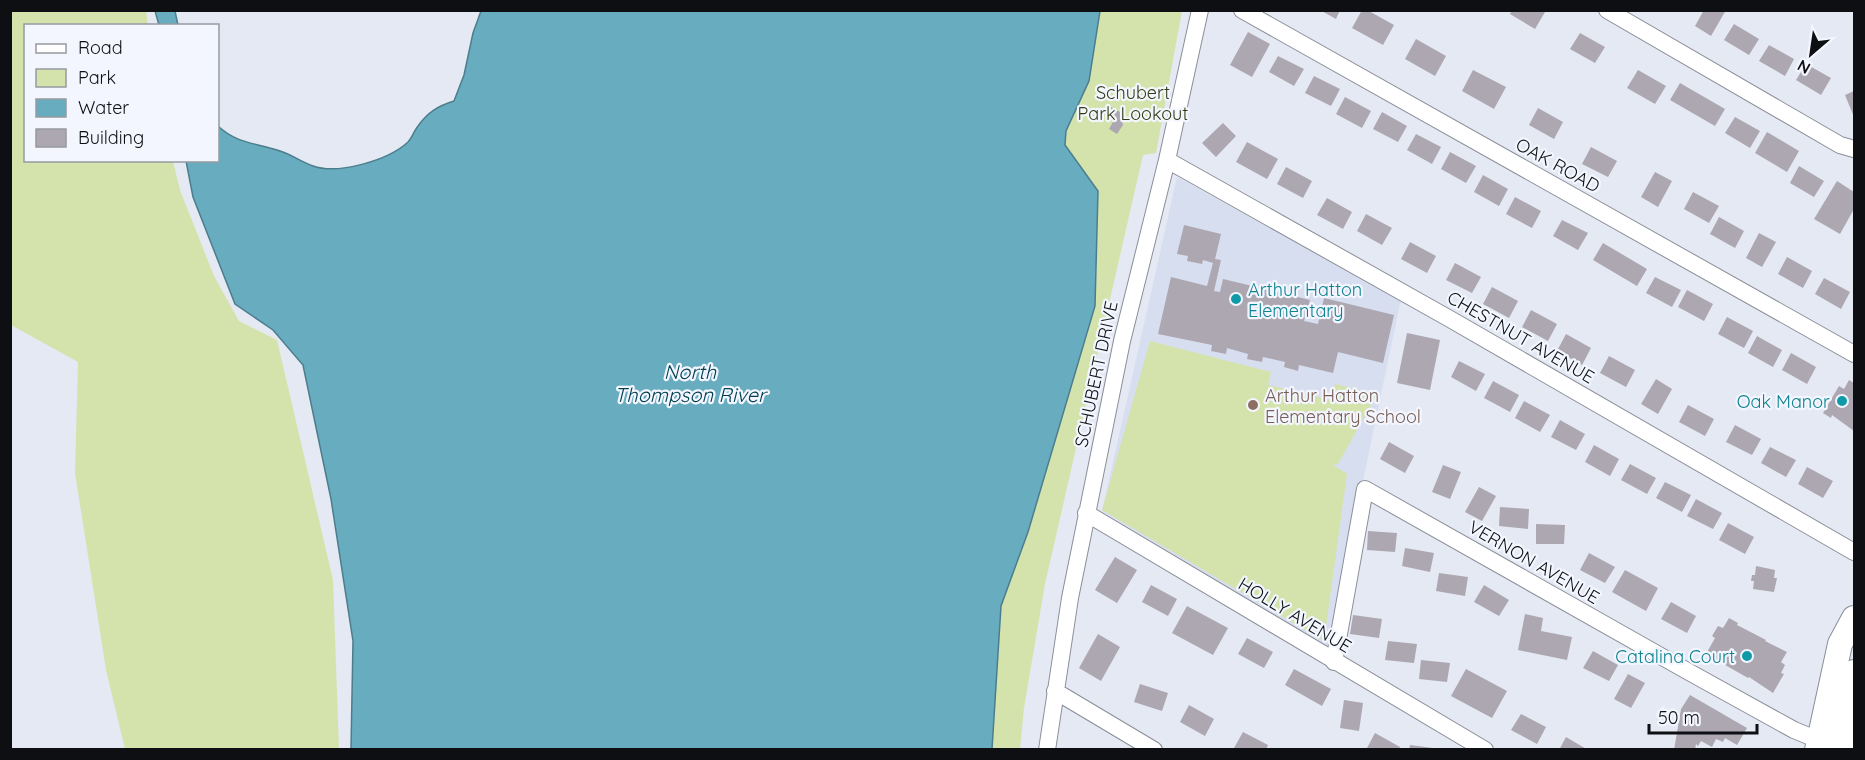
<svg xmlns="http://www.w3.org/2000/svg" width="1865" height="760" font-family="Quicksand,sans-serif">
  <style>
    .built { fill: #d7deef }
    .green { fill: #d4e3ac }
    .water { fill: #68acc0; stroke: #4d7d8c; stroke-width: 1.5 }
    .building { fill: #ada7b1 }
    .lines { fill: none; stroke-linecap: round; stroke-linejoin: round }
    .minor-casing { stroke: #8a8e97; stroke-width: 18 }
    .secondary-casing { stroke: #8a8e97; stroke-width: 26 }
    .minor { stroke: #fff; stroke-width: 16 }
    .secondary { stroke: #fff; stroke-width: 24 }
    .culture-dot { fill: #0f9aa8; stroke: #f3f6ff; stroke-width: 2 }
    .education-dot { fill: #8d6e63; stroke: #f3f6ff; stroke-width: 2 }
    .labels { text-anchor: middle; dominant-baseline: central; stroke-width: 4.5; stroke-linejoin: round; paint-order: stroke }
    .park-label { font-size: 18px; fill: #323b12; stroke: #f3f6ff }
    .street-label { font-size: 18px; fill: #0d0f12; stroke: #f3f6ff }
    .culture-label { font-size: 18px; fill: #0d838f; stroke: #f3f6ff; text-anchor: end }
    .education-label { font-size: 18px; fill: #785e54; stroke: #f3f6ff; text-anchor: start }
    .water-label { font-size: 20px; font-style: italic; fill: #004150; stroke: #f3f6ff }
  </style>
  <rect width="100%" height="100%" fill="#e4e9f4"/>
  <path class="built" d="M1177,177l224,122 -73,349 -226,-137z"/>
  <path class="green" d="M11,10l135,1 2,14 -122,1v134l147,1 7,29 34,86 25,45 38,19 56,240 6,169h-214l-19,-79 -31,-197 3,-111 -67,-37z
    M1100,11h82l-26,142 -13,2 -98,429 -21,124 -4,41 -28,1 9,-144 27,-74 19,-66 51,-275 -33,-45 1,-15 23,-50z
    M1150,341l121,31 -3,13 63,15 4,-16 42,10 -39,70 -5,1 14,9 -23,167 -222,-131z"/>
  <path class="water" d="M155,11h20l3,14h-19z
    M481,11h619l-11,70 -23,50 -1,14 33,46 -3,115 -67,226 -27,74 -9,143h-641l2,-108 -22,-142 -28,-134 -30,-35 -38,-26 -42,-107 -7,-36 32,-1v-34c19,18 39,17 62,25 12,4 22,11 33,15 25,9 76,-6 95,-24 4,-4 6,-11 10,-16 10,-14 20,-20 36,-25l10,-26 9,-42z"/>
  <path class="building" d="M1320,10h20l-4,9z
    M1362,10h5l27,15 -11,20 -31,-17z
    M1512,10h30l3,2 -10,17 -25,-15z
    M1704,10h22l-15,26 -16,-10z
    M1734,24l25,15 -10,16 -25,-15z
    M1248,32l22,12 -18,33 -22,-12z
    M1580,33l25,14 -10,16 -25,-14z
    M1416,39l30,17 -11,20 -30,-17z
    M1769,45l25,14 -9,17 -26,-15z
    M1278,56l26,13 -10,17 -25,-14z
    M1806,64l25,14 -10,17 -25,-15z
    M1473,70l33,17 -12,22 -32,-18z
    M1638,70l28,16 -11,18 -28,-16z
    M1314,76l26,13 -9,17 -26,-13z
    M1680,83l45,26 -10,17 -45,-26z
    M1854,91v26l-9,-22z
    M1345,97l26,14 -9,17 -26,-14z
    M1111,107l9,5 3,13 -6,9 -8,-5 5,-9 -8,-5z
    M1538,108l25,14 -9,17 -25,-14z
    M1382,112l25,14 -9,16 -25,-13z
    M1735,117l25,14 -10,17 -25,-15z
    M1223,123l13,13 -20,21 -14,-14z
    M1767,132l32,19 -12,21 -32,-19z
    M1416,134l25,13 -9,17 -25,-14z
    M1247,142l31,17 -11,20 -31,-17z
    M1591,147l26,14 -9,16 -26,-13z
    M1450,152l26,14 -10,17 -25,-14z
    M1799,166l25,15 -10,16 -24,-14z
    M1286,167l26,14 -9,17 -26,-14z
    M1655,172l17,9 -14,26 -17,-10z
    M1483,175l25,14 -9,17 -25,-14z
    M1837,181l17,11v17l-14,25 -26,-15z
    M1693,192l26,14 -10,17 -25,-14z
    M1515,197l26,14 -9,17 -26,-14z
    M1327,198l25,14 -9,17 -26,-14z
    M1366,214l26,14 -10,17 -25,-14z
    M1719,217l25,14 -9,17 -25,-14z
    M1562,220l26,13 -10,17 -25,-14z
    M1184,225l37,9 -6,25 6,1 -7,31 6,1 3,-13 87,21 -6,21 14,3 6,-26 70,17 -11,48 -45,-11 -5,21 -34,-8 -1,6 -14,-4 1,-5 -22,-5 -1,5 -15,-3 1,-5 -21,-6 -1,6 -15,-3 1,-6 -54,-11 13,-57 36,9 6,-23 -10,-3 -1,4 -15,-3 1,-5 -11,-2z
    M1759,233l17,9 -14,25 -16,-9z
    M1410,242l26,14 -9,17 -26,-14z
    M1603,243l44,26 -10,17 -44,-26z
    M1787,257l25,14 -9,17 -25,-14z
    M1455,263l26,14 -9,16 -26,-13z
    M1655,277l26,13 -9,17 -26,-14z
    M1824,278l26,14 -9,17 -26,-15z
    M1492,287l26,14 -9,17 -26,-14z
    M1687,290l26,14 -9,17 -26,-14z
    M1531,310l26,14 -9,17 -26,-14z
    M1727,317l26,14 -9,17 -26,-14z
    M1407,333l33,7 -10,50 -33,-7z
    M1566,334l25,14 -9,17 -25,-14z
    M1757,336l25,14 -9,17 -25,-14z
    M1791,353l25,14 -9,17 -25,-14z
    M1609,356l26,14 -9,17 -26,-14z
    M1459,361l26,13 -9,17 -25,-14z
    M1656,379l16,10 -14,25 -17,-10z
    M1849,380l5,3v48l-22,-16 -1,3 -8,-5 16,-27 5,3z
    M1493,381l26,14 -9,17 -26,-14z
    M1524,401l26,14 -10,17 -25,-14z
    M1688,405l26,14 -9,17 -26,-14z
    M1560,420l25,14 -9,16 -25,-13z
    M1735,425l26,14 -9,16 -26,-13z
    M1389,442l25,14 -9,17 -25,-14z
    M1594,445l25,14 -9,17 -25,-14z
    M1770,447l26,13 -10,17 -25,-14z
    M1630,464l26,14 -9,16 -26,-14z
    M1443,465l18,7 -11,27 -18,-7z
    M1807,467l26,14 -10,17 -25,-14z
    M1665,482l26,13 -9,17 -26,-14z
    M1479,487l17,9 -14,25 -17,-9z
    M1696,499l26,14 -9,16 -26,-13z
    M1500,507l29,2 -1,20 -29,-3z
    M1728,523l26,14 -9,17 -26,-14z
    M1536,524l29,1 -1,19h-28z
    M1368,531l29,2 -2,19 -28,-2z
    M1405,548l29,5 -4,19 -28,-6z
    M1589,553l26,14 -10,16 -25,-13z
    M1115,557l22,13 -20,33 -22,-13z
    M1756,566l19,4 -1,8h3l-3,14 -21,-3 1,-8h-3l1,-6h3z
    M1625,570l33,18 -12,23 -34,-19z
    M1439,573l29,4 -3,19 -29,-5z
    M1151,585l26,14 -9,17 -26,-14z
    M1484,585l25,15 -10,16 -25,-14z
    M1671,602l25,14 -9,17 -26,-14z
    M1187,606l41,22 -15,27 -41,-22z
    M1525,614l18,4 -2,13 31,6 -5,23 -49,-10z
    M1353,615l29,4 -3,19 -29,-4z
    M1729,618l9,5 -1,2 29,15 -1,1 22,11 -6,10 4,3 -4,8 3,1 -11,19 -24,-16 -1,1 -42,-24 9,-16 -3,-2 6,-10 5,2z
    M1098,634l22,13 -19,34 -22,-13z
    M1247,638l26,14 -9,16 -26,-14z
    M1388,641l29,3 -3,19 -29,-3z
    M1593,651l25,14 -9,16 -26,-13z
    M1421,660l29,3 -3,19 -28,-3z
    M1294,669l37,20 -9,17 -37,-21z
    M1466,669l41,22 -15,27 -41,-22z
    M1628,674l17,9 -14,25 -17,-9z
    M1140,684l28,9 -6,18 -28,-9z
    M1690,695l57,33 -10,17 -12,-7 -2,4 -7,-3 -4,8 -11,-6 -3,5 -2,-2 -1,6h-21l7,-41z
    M1344,700l19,3 -4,28 -19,-3z
    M1189,705l25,14 -9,17 -25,-14z
    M1521,714l25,13 -9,17 -26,-14z
    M1243,732l25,13 -2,5 -32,-2z
    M1375,733l25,14 -1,3h-33z
    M1566,737l22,13h-29z
    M1410,745l23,3v2h-24z"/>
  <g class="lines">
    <defs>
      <path id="minor" d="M1242,10l612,344
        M1607,10l233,135 14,4
        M1167,160l283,159 404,233
        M1086,513l399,237
        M1334,662l31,-173 324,183 105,58 34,14
        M1055,691l99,59
        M1047,750l23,-152 52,-257 45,-181 33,-150"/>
      <path id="secondary" d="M1817,750l23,-106 14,-26
        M1841,750l13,-78"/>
    </defs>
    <use href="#minor" class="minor-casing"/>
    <use href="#secondary" class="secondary-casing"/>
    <use href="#minor" class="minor"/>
    <use href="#secondary" class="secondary"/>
  </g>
  <g class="culture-dot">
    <circle cx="1236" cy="299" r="6"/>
    <circle cx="1842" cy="401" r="6"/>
    <circle cx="1747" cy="656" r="6"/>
  </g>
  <circle class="education-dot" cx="1253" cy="405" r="6"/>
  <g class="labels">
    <g class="park-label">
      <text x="1133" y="92">Schubert<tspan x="1133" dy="21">Park Lookout</tspan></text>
    </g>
    <g class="street-label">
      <text transform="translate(1558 165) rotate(29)">OAK ROAD</text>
      <text transform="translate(1521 337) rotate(30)">CHESTNUT AVENUE</text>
      <text transform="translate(1096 374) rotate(-78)">SCHUBERT DRIVE</text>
      <text transform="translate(1534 562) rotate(30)">VERNON AVENUE</text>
      <text transform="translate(1295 615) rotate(31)">HOLLY AVENUE</text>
    </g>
    <g class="culture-label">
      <text x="1248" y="289" text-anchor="start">Arthur Hatton<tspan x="1248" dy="21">Elementary</tspan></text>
      <text x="1830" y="401">Oak Manor</text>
      <text x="1735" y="656">Catalina Court</text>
    </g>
    <g class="education-label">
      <text x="1265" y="395">Arthur Hatton<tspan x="1265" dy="21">Elementary School</tspan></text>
    </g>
    <g class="water-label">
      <text x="690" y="371">North<tspan x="690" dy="23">Thompson River</tspan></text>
    </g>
  </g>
  <rect width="1865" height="760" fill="none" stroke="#0d0f12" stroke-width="24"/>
  <rect x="24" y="24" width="195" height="138" fill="#f3f6ff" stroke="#979aa0" stroke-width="1.5"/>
  <rect x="36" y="44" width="30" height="9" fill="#ffffff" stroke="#979aa0" stroke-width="1.5"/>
  <text x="78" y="54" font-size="18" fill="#0d0f12">Road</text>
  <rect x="36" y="69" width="30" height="18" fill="#d4e3ac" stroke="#979aa0" stroke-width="1.5"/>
  <text x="78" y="84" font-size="18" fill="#0d0f12">Park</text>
  <rect x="36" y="99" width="30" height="18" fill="#68acc0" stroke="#979aa0" stroke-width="1.5"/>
  <text x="78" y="114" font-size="18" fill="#0d0f12">Water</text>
  <rect x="36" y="129" width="30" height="18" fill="#ada7b1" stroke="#979aa0" stroke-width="1.5"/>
  <text x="78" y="144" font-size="18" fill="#0d0f12">Building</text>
  <g transform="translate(1811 54) rotate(209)" stroke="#f3f6ff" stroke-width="4.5" paint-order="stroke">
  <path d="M0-4.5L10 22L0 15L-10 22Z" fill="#0d0f12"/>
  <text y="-9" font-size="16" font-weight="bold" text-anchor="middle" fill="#0d0f12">N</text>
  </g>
  <path d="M1649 724v9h108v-9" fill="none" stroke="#0d0f12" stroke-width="3"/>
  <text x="1658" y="724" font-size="18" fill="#0d0f12" stroke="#f3f6ff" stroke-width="4.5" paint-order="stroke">50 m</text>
</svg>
